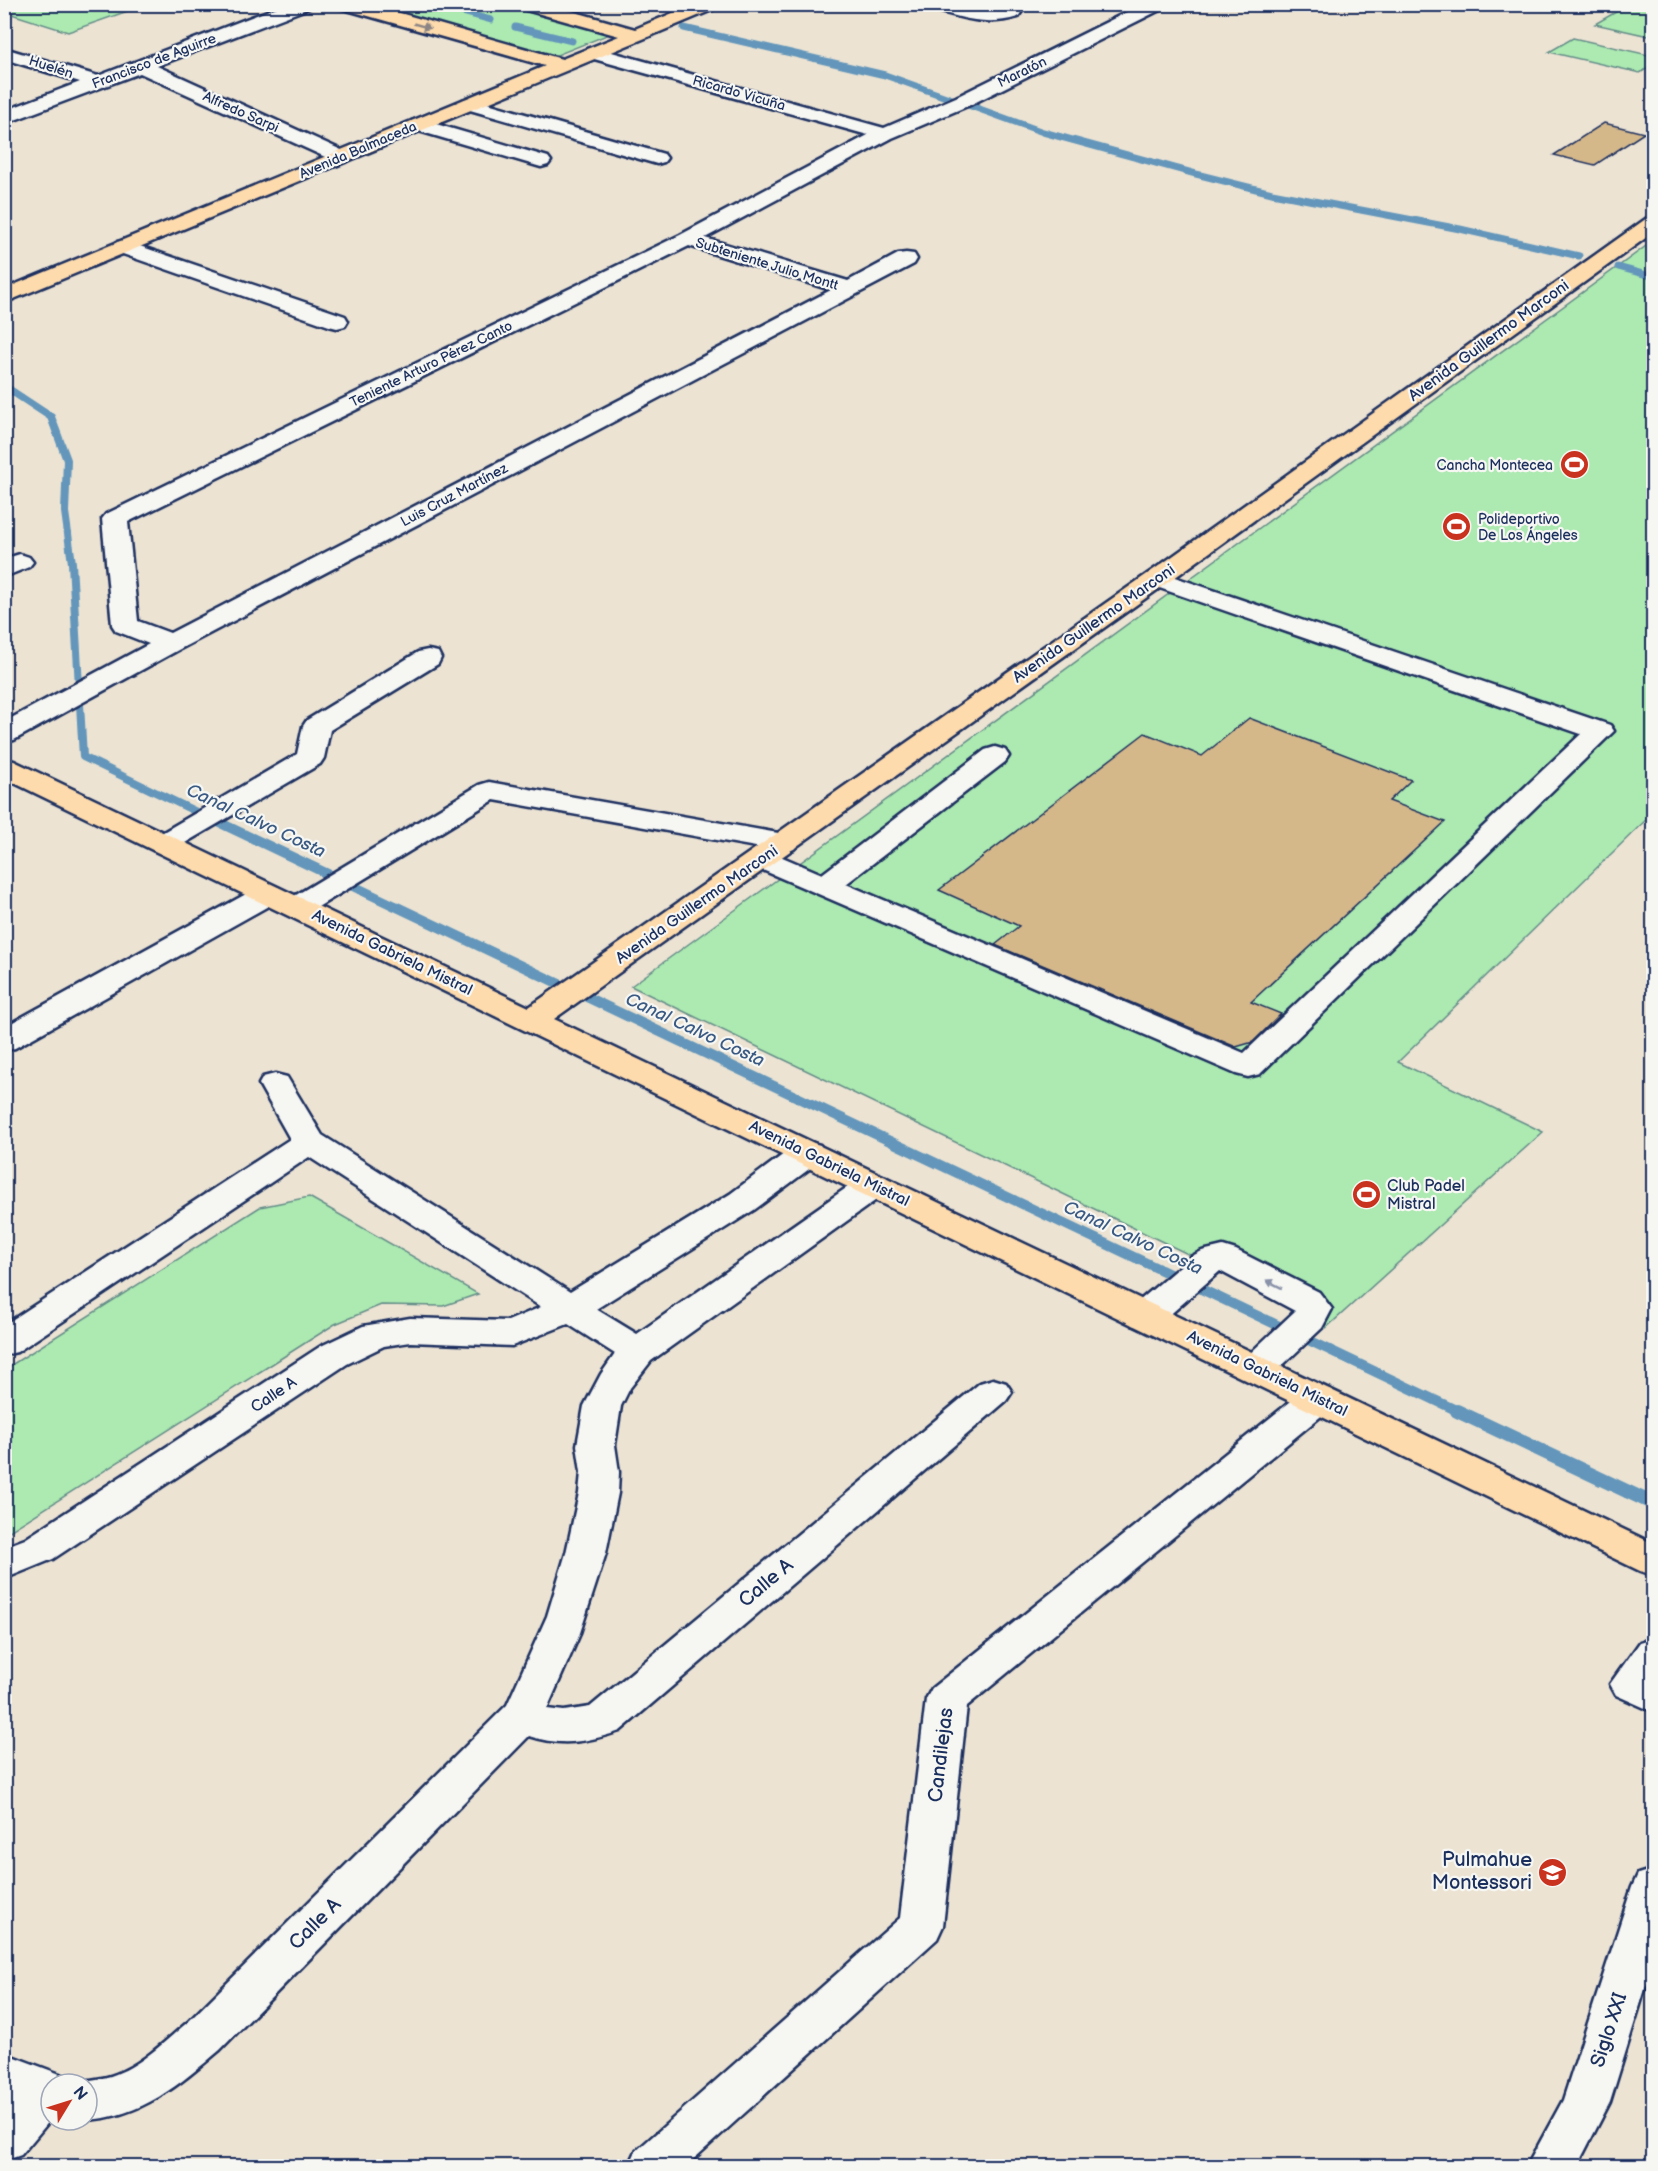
<svg xmlns="http://www.w3.org/2000/svg" width="1658" height="2171" font-family="'Balsamiq Sans',sans-serif">
  <style>
    .green { fill: #aceab1; stroke: #648c88; stroke-width: 1.5 }
    .lines { fill: none; stroke-linecap: round; stroke-linejoin: round }
    .stream-far3 { stroke: #6496ba; stroke-width: 7 }
    .stream-far2 { stroke: #6496ba; stroke-width: 8 }
    .stream-far1 { stroke: #6496ba; stroke-width: 10 }
    .stream { stroke: #6496ba; stroke-width: 14 }
    .building { fill: #d5b88a; stroke: #1b2f5e; stroke-width: 1.5 }
    .minor-casing { stroke: #1b2f5e; stroke-width: 5 }
    .major-casing { stroke: #1b2f5e; stroke-width: 5 }
    .minor { fill: #f6f6f2; fill-rule: evenodd }
    .major { fill: #fedbac; fill-rule: evenodd }
    .oneway { fill: #8c8585 }
    .oneway2 { fill: #8892a8 }
    .labels { text-anchor: middle; dominant-baseline: central; stroke-width: 4.5; stroke-linejoin: round; paint-order: stroke }
    .far-street-label { font-size: 14px; fill: #1b2f5e; stroke: #f6f6f2 }
    .far-poi-label { font-size: 14px; fill: #1b2f5e; stroke: #f6f6f2; text-anchor: end }
    .street-label { font-size: 16px; fill: #1b2f5e; stroke: #f6f6f2 }
    .poi-label { font-size: 16px; fill: #1b2f5e; stroke: #f6f6f2; text-anchor: start }
    .water-label { font-size: 18px; font-style: italic; fill: #3a5a84; stroke: #f6f6f2 }
    .near-street-label { font-size: 20px; fill: #1b2f5e; stroke: #f6f6f2 }
    .near-poi-label { font-size: 20px; fill: #1b2f5e; stroke: #f6f6f2; text-anchor: end }
  </style>
  <rect width="100%" height="100%" fill="#ece3d3"/>
  <filter id="ink" filterUnits="userSpaceOnUse"><feTurbulence type="fractalNoise" baseFrequency=".0167" numOctaves="2"/><feDisplacementMap in="SourceGraphic" scale="12" xChannelSelector="R" yChannelSelector="G"/><feConvolveMatrix kernelMatrix="1 2 1 2 8 2 1 2 1" color-interpolation-filters="sRGB"/></filter>
  <g filter="url(#ink)">
    <path class="green" d="M5,4h140v1l-77,27 -63,-20z
      M351,5h165l101,26 -70,28z
      M1628,5h25v32l-58,-13z
      M1573,38l80,18v9l-13,8 -91,-21z
      M1653,241v572l-255,249 145,70 -217,196 -132,-71 -563,-271z
      M309,1197l169,97 -35,12 -62,-1 -46,19 -330,210v-165l255,-162z"/>
    <g class="lines">
      <path class="stream-far3" d="M433,4l58,16
        M515,27l57,14
        M684,28l201,47 158,57 153,42 76,19 188,36 119,27
        M1618,267l36,10"/>
      <path class="stream-far2" d="M4,386l47,31 16,43 -2,52 7,51 11,194 132,64"/>
      <path class="stream-far1" d="M212,819l1248,593"/>
      <path class="stream" d="M1457,1411l197,93"/>
    </g>
    <path class="building" d="M1604,123l40,10 -49,32 -41,-10z
      M1249,718l162,62 -22,21 56,21 -194,180 30,12 -28,28 -17,5 -241,-102 24,-19 -80,-36 206,-157 57,23z"/>
    <g class="lines">
      <defs>
        <path id="minor" d="M285,4h27l-3,4 -152,58 191,87 3,4 -3,4h-14l-194,-88 -136,51v-13l76,-29 -76,-23v-11l94,28z
          M924,4h32l26,8 23,-3 -2,-5h19l2,4 -6,9c-34,10 -58,0 -91,-9z
          M1143,4h24l-3,4 -194,97 -78,33 -187,100 143,43 50,-27 8,-1 8,1 3,5 -3,5 -734,385 -166,91 -10,2v-20l145,-78 -33,-13 -4,-6 -10,-106 4,-5 574,-279 188,-100 -281,-78 -2,-4 2,-4h14l283,79 72,-31zM689,246l142,44 -661,343 -32,-12 -10,-99z
          M470,98l194,56 3,4 -3,4 -7,2 -194,-56 -3,-4 3,-4z
          M419,119l129,38 3,4 -3,4 -7,2 -129,-38 -3,-4 3,-4z
          M125,241l220,75 3,5 -3,5 -8,2 -8,-2 -212,-74 -3,-5 3,-5z
          M20,554l9,3 4,5 -4,5 -25,10v-18z
          M1157,571l453,154 4,6 -354,343 -12,3 -12,-3 -485,-209 -4,-6 4,-6 11,-3 11,3 49,21 163,-124 10,-3 10,3 4,6 -4,6 -159,122 398,169 337,-319 -433,-150 -4,-5 4,-5z
          M428,650l10,2 3,6 -3,6 -108,66 -6,28 -4,6 -147,86 -10,3 -10,-3 -5,-6 5,-6 144,-84 6,-28 4,-6 111,-68z
          M489,782l295,52 10,3 5,6 -5,6 -10,3 -290,-52 -186,113 -11,3 -11,-3 -4,-6 4,-6 193,-116z
          M268,885l11,3 4,6 -4,6 -264,148 -11,3v-24l253,-139z
          M275,1074l12,3 35,58 248,157 160,-98 66,-49 12,-3 12,3 5,8 -5,8 -66,49 -158,99 41,25 225,-157 12,-3 12,3 5,8 -5,8 -235,168 -21,27 -9,18 -6,39 4,27 -1,21 -12,60 -27,83 -32,73 17,2 26,-4 390,-324 13,-4 13,4 6,9 -6,9 -386,330c-32,11 -58,16 -91,5l-309,314c-40,34 -78,67 -133,70v-36h-16c15,-5 31,-4 45,-10 27,-10 50,-34 72,-52l319,-317 40,-89 19,-63 13,-60 2,-21 -4,-27 7,-39 17,-32 14,-20 -47,-30 -56,22 -102,-4 -26,4 -37,18 -294,195 -49,20v-32l21,-8 296,-193 42,-20 47,-8 98,3 33,-14 -232,-150 -292,195 -13,3v-30l286,-186 -31,-55 4,-7z
          M1223,1246l13,4 83,42 13,17 -10,19 -53,50 -13,4 -13,-4 -5,-9 5,-9 52,-49 -75,-40 -62,54 -13,3 -13,-3 -5,-9 5,-9 60,-51 10,-5z
          M1318,1386l13,4 6,9 -6,9 -364,298 -24,220 -6,13 -251,227h-57l7,-15 264,-233 26,-219 6,-11 373,-298z
          M1654,1638v74l-38,-17 -6,-11 30,-42z
          M1654,1869v91l-44,142 -33,64h-50l36,-66 69,-213 6,-13z
          M4,2053l64,24 3,7h-20v35l-30,36 -17,6v-56l7,-8 -7,-3z"/>
        <path id="major" d="M337,4h31l194,55 57,-23 -100,-28 -3,-4h31l88,25 59,-25h26l-3,4 -74,31 -639,264v-14l541,-223 -205,-58z
          M1654,216v16l-473,341 -627,446 1100,525v32l-14,-5 -1636,-793v-19l10,2 515,246 634,-444 484,-345z"/>
      </defs>
      <use href="#minor" class="minor-casing"/>
      <use href="#major" class="major-casing"/>
      <use href="#minor" class="minor"/>
      <use href="#major" class="major"/>
    </g>
    <defs><path id="oneway-solid" d="M-6-.8H1V-3.2L6.5 0L1 3.2V.8H-6Z" transform="scale(1.5)"/></defs>
    <use class="oneway" href="#oneway-solid" transform="translate(422 26) rotate(16)"/>
    <use class="oneway2" href="#oneway-solid" transform="translate(1274 1284) rotate(-153)"/>
  </g>
  <defs>
    <symbol id="stadium-disc" viewBox="-11 -11 22 22"><circle r="9.5" fill="#c8321e" stroke="#f6f6f2"/><path d="M0-5a6.5 5 0 1 0 0 10a6.5 5 0 1 0 0-10ZM-3.5-1.8h7v3.6h-7Z" fill="#fff"/></symbol>
    <symbol id="school-disc" viewBox="-11 -11 22 22"><circle r="9.5" fill="#c8321e" stroke="#f6f6f2"/><path d="M0-5L7-2L0 1L-7-2ZM-4 1L0 2.5L4 1V4Q0 6-4 4Z" fill="#fff"/></symbol>
  </defs>
  <g fill-rule="evenodd">
    <use href="#stadium-disc" x="1558" y="448" width="33" height="33"/>
    <use href="#stadium-disc" x="1440" y="510" width="33" height="33"/>
    <use href="#stadium-disc" x="1350" y="1178" width="33" height="33"/>
    <use href="#school-disc" x="1536" y="1856" width="33" height="33"/>
  </g>
  <g class="labels">
    <g class="far-street-label">
      <text transform="translate(154 61) rotate(-21)">Francisco de Aguirre</text>
      <text transform="translate(51 67) rotate(18)">Huelén</text>
      <text transform="translate(1022 72) rotate(-26)">Maratón</text>
      <text transform="translate(739 93) rotate(16)">Ricardo Vicuña</text>
      <text transform="translate(241 112) rotate(24)">Alfredo Sarpi</text>
      <text transform="translate(358 150) rotate(-23)">Avenida Balmaceda</text>
      <text transform="translate(767 264) rotate(17)">Subteniente Julio Montt</text>
      <text transform="translate(431 364) rotate(-26)">Teniente Arturo Pérez Canto</text>
      <text transform="translate(454 495) rotate(-28)">Luis Cruz Martínez</text>
    </g>
    <g class="far-poi-label">
      <text x="1553" y="465">Cancha Montecea</text>
      <text x="1478" y="519" text-anchor="start">Polideportivo<tspan x="1478" dy="16">De Los Ángeles</tspan></text>
    </g>
    <g class="street-label">
      <text transform="translate(1489 341) rotate(-36)">Avenida Guillermo Marconi</text>
      <text transform="translate(1094 624) rotate(-35)">Avenida Guillermo Marconi</text>
      <text transform="translate(697 905) rotate(-35)">Avenida Guillermo Marconi</text>
      <text transform="translate(392 953) rotate(26)">Avenida Gabriela Mistral</text>
      <text transform="translate(829 1164) rotate(26)">Avenida Gabriela Mistral</text>
      <text transform="translate(1267 1374) rotate(26)">Avenida Gabriela Mistral</text>
      <text transform="translate(274 1395) rotate(-34)">Calle A</text>
    </g>
    <g class="poi-label">
      <text x="1387" y="1186">Club Padel<tspan x="1387" dy="18">Mistral</tspan></text>
    </g>
    <g class="water-label">
      <text transform="translate(256 821) rotate(25)">Canal Calvo Costa</text>
      <text transform="translate(695 1030) rotate(25)">Canal Calvo Costa</text>
      <text transform="translate(1133 1238) rotate(25)">Canal Calvo Costa</text>
    </g>
    <g class="near-street-label">
      <text transform="translate(766 1583) rotate(-40)">Calle A</text>
      <text transform="translate(941 1755) rotate(-83)">Candilejas</text>
      <text transform="translate(315 1924) rotate(-45)">Calle A</text>
      <text transform="translate(1609 2030) rotate(-72)">Siglo XXI</text>
    </g>
    <g class="near-poi-label">
      <text x="1532" y="1860">Pulmahue<tspan x="1532" dy="23">Montessori</tspan></text>
    </g>
  </g>
  <rect width="1658" height="2171" fill="none" stroke="#f6f6f2" stroke-width="24"/>
  <rect x="12" y="12" width="1634" height="2147" fill="none" stroke="#1b2f5e" stroke-width="2" filter="url(#ink)"/>
  <g transform="translate(69 2102) rotate(52)"><circle r="28" fill="#f6f6f2" stroke="#9ea6b7" stroke-width="1.5"/>
  <path d="M0-4.5L10 22L0 15L-10 22Z" fill="#c8321e"/>
  <text y="-9" font-size="16" font-weight="bold" text-anchor="middle" fill="#1b2f5e">N</text>
  </g>
</svg>
